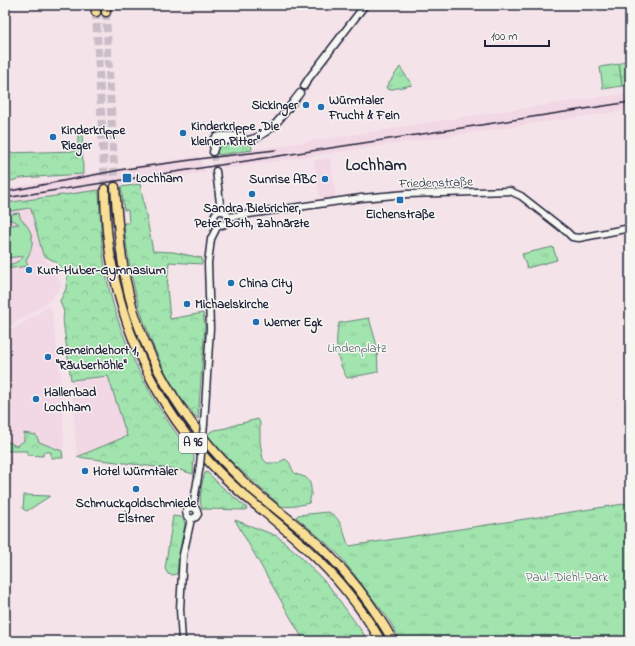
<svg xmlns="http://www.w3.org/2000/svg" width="635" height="646" font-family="'Indie Flower',sans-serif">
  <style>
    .built { fill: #f2d7e4 }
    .green { fill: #a1e4ae; stroke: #628374 }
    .forest { fill: url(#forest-crowns); stroke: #628374 }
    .park { fill: url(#park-tufts); stroke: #628374 }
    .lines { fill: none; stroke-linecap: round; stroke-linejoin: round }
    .secondary-tunnel { stroke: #cabdc7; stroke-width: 6; stroke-dasharray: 6 3; stroke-linecap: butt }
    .highway-tunnel { stroke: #cabdc7; stroke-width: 8; stroke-dasharray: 8 4; stroke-linecap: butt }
    .secondary-casing { stroke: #22223b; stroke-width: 9 }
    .highway-casing { stroke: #22223b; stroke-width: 11 }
    .secondary { stroke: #f6f6f2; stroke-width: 6 }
    .highway { stroke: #f9df96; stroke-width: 8 }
    .rail { stroke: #22223b; stroke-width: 1.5 }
    .secondary-bridge-casing { stroke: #22223b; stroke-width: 9; stroke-linecap: butt }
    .secondary-bridge { stroke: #f6f6f2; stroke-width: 6 }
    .poi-dot { fill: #1f6fb2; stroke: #f6f6f2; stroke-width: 1.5 }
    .labels { text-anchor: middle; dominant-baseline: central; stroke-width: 3; stroke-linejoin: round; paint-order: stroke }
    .shield { fill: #f6f6f2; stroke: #626272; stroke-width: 1 }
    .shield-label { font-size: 12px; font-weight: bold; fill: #22223b }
    .poi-label { font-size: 13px; font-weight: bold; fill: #22223b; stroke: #f6f6f2; text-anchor: start }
    .street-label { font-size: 13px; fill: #22223b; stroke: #f6f6f2 }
    .park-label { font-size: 13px; fill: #485c5e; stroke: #f6f6f2 }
    .district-label { font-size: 17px; font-weight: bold; fill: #22223b; stroke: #f6f6f2 }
  </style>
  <defs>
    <pattern id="forest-crowns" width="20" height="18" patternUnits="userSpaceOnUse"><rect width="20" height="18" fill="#a1e4ae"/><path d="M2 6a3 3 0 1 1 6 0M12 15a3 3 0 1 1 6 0" fill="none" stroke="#8ac397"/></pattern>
    <pattern id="park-tufts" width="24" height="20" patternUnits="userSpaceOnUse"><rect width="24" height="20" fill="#a1e4ae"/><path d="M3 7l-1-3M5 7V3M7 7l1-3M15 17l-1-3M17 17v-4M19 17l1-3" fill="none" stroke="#8ac397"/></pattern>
  </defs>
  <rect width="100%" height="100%" fill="#f4e4ea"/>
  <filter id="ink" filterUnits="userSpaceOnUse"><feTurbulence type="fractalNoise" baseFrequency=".025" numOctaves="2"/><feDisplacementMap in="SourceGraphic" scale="8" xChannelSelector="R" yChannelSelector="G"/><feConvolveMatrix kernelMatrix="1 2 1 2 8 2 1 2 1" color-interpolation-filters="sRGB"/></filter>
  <g filter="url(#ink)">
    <path class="built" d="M630,93v17l-44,6 -362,53 -6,-14 134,-20 105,-17z
      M199,156l7,16 -107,18 -94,13v-14l78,-15z
      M330,158l6,40 -16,2 -6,-40z
      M30,208l1,1 12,46 19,30 -12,16 -38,24 -7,-1v-112z
      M51,306l10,72 -1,3 2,7 2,56 -2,7 -23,-9 -3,-7 -11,-2 -1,8 -8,5 -7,-4h-3l-1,1v-118l6,5 37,-23z
      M108,376l19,60 -50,21 -6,-77z
      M5,456h7v27h-7z"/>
    <path class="green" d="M19,213c2,9 3,6 8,13 8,11 6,23 -1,34l2,6 -23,3v-3c8,-2 14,-4 19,-10l-18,2 -1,-9v-23l14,-2c-4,-3 -9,-5 -14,-5v-4z
      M24,495l26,1 -23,15 -4,-2z"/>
    <path class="forest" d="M624,61h6v24l-8,1 -3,-22z
      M82,130l1,44 -62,4 -16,5v-30l73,-2v-20z
      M251,143l1,7 -34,5 -1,-5 2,-3 4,-2 22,-1z
      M140,184l13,67 20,1 29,6v6l-33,-2 -2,25 3,32 33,-6 2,13 -7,93c-6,-7 -13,-15 -19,-23 -25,-40 -42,-87 -50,-134 -2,-13 -4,-26 -5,-39h5l-1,-13h-4l-3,-23z
      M99,190c1,26 2,52 6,78 11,67 46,137 89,188l-1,18 -13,-4 -103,-13 50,-21 -19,-60 -37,4 -8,-60 1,-8 -4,-11 6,-12 1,-15 -11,-12 -13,-7 -12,-46 -2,-1 -24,4v-9z
      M258,419l2,4v19l3,17 4,4h11l7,-4c8,4 5,11 11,15 2,1 6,2 9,3 8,5 7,18 4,26 -9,2 -19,5 -28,3 -25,-22 -51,-43 -72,-69l-1,-2 2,-3 4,-2 12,-2 12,-4z
      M24,433l12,2 3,7 23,9 1,7h-12v-6h-8v4l-16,-1v-4h-22v-8l1,-1h3l7,4 8,-5z
      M207,472l14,14 26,22 -1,2 -42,-1 -2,-1c-4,-6 0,-28 3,-35z
      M235,520l42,16 19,16 33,34 34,47 5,8h-64z"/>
    <path class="park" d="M619,64l3,22 -19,3 -3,-22z
      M400,67l12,18 -24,5 -2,-3z
      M553,247l4,13 -30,8 -5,-14z
      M369,318l8,28 1,26 -31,6c-10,-17 -13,-36 -8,-55z
      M630,503v138h-229l-14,-24 -48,-62 -14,-13 -29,-25 2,-2 30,-3c15,6 15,22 21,34z
      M173,516l8,1 3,3 1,5 -6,29 -2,20 -5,1 -4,-1 -3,-5z"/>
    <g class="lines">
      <path class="secondary-tunnel" d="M214,155l2,16"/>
      <path class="highway-tunnel" d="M96,12l9,177
        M106,12l9,175"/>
      <defs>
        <path id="secondary" d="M304,86l5,-8 56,-73
          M213,146l-1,-4 4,-5 5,-1h21
          M213,152l3,-9 4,-2c9,-1 19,0 28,-1 24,-4 38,-30 52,-47
          M216,171l5,40
          M214 218a7 7 0 1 1 14 0a7 7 0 1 1-14 0Z
          M228,217l133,-19 46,-4 103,-3 11,5 46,36 5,5 7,1 51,-10
          M204,424l6,-96 -2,-65 3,-24 7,-14
          M193,507l7,-42
          M191,519l-4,-3 -1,-4 2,-4 5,-1
          M191,519l5,-2 2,-3 -1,-4 -4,-3
          M182,641l-2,-32 3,-54 8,-36"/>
        <path id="highway" d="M95,5l1,7
          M106,5v7
          M115,187c2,26 4,53 8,78 13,85 61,160 122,218 23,21 49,39 72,60 30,29 56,62 76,98
          M105,189c0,14 1,28 2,42 11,101 55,192 131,259 23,20 47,38 69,59 29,27 54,58 74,92"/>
      </defs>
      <use href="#secondary" class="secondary-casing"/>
      <use href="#highway" class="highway-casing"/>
      <use href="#secondary" class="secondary"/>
      <use href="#highway" class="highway"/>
      <path class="rail" d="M5,192l120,-23 81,-11 70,-8
        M5,198l625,-96"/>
      <defs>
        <path id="secondary-bridge" d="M200,465l4,-41"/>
      </defs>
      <use href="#secondary-bridge" class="secondary-bridge-casing"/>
      <use href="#secondary-bridge" class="secondary-bridge"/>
    </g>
  </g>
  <g class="poi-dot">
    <circle cx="306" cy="105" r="4"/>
    <circle cx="321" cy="107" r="4"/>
    <circle cx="183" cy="133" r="4"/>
    <circle cx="53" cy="137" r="4"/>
    <rect x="122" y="173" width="10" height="10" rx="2"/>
    <circle cx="325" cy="179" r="4"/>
    <circle cx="252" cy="194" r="4"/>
    <rect x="396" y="196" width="8" height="8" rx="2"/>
    <circle cx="29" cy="270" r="4"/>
    <circle cx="231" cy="283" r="4"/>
    <circle cx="187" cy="304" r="4"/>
    <circle cx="256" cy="322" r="4"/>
    <circle cx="48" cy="357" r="4"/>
    <circle cx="36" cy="399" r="4"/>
    <circle cx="85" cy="471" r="4"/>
    <circle cx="136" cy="489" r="4"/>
  </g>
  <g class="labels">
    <rect class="shield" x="179" y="433" width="28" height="20" rx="3"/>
    <g class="shield-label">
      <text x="193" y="443">A 96</text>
    </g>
    <g class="poi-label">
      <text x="329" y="100">Würmtaler<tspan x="329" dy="15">Frucht &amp; Fein</tspan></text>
      <text x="298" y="105" text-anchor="end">Sickinger</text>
      <text x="191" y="126">Kinderkrippe „Die<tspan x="191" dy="15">kleinen Ritter"</tspan></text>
      <text x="61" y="130">Kinderkrippe<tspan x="61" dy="15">Rieger</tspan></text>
      <text x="136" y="178">Lochham</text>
      <text x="317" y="179" text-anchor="end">Sunrise ABC</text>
      <text x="252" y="208" text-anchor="middle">Sandra Biebricher,<tspan x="252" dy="15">Peter Both, Zahnärzte</tspan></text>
      <text x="400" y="214" text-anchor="middle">Eichenstraße</text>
      <text x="37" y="270">Kurt-Huber-Gymnasium</text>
      <text x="239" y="283">China City</text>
      <text x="195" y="304">Michaelskirche</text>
      <text x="264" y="322">Werner Egk</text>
      <text x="56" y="350">Gemeindehort 1,<tspan x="56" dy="15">"Räuberhöhle"</tspan></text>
      <text x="44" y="392">Hallenbad<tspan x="44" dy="15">Lochham</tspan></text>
      <text x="93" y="471">Hotel Würmtaler</text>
      <text x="136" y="503" text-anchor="middle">Schmuckgoldschmiede<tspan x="136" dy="15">Elstner</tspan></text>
    </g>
    <g class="street-label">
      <text transform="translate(436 183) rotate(-2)">Friedenstraße</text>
    </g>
    <g class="park-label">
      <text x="357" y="348">Lindenplatz</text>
      <text x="567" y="577">Paul-Diehl-Park</text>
    </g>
    <g class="district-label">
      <text x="376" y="165">Lochham</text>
    </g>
  </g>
  <rect width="635" height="646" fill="none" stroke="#f6f6f2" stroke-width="20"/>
  <rect x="10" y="10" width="615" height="626" fill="none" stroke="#22223b" stroke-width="1.5" filter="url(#ink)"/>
  <path d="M485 40v6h64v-6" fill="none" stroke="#22223b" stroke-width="2"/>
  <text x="491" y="40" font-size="12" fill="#22223b" stroke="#f6f6f2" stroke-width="3" paint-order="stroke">100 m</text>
</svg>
